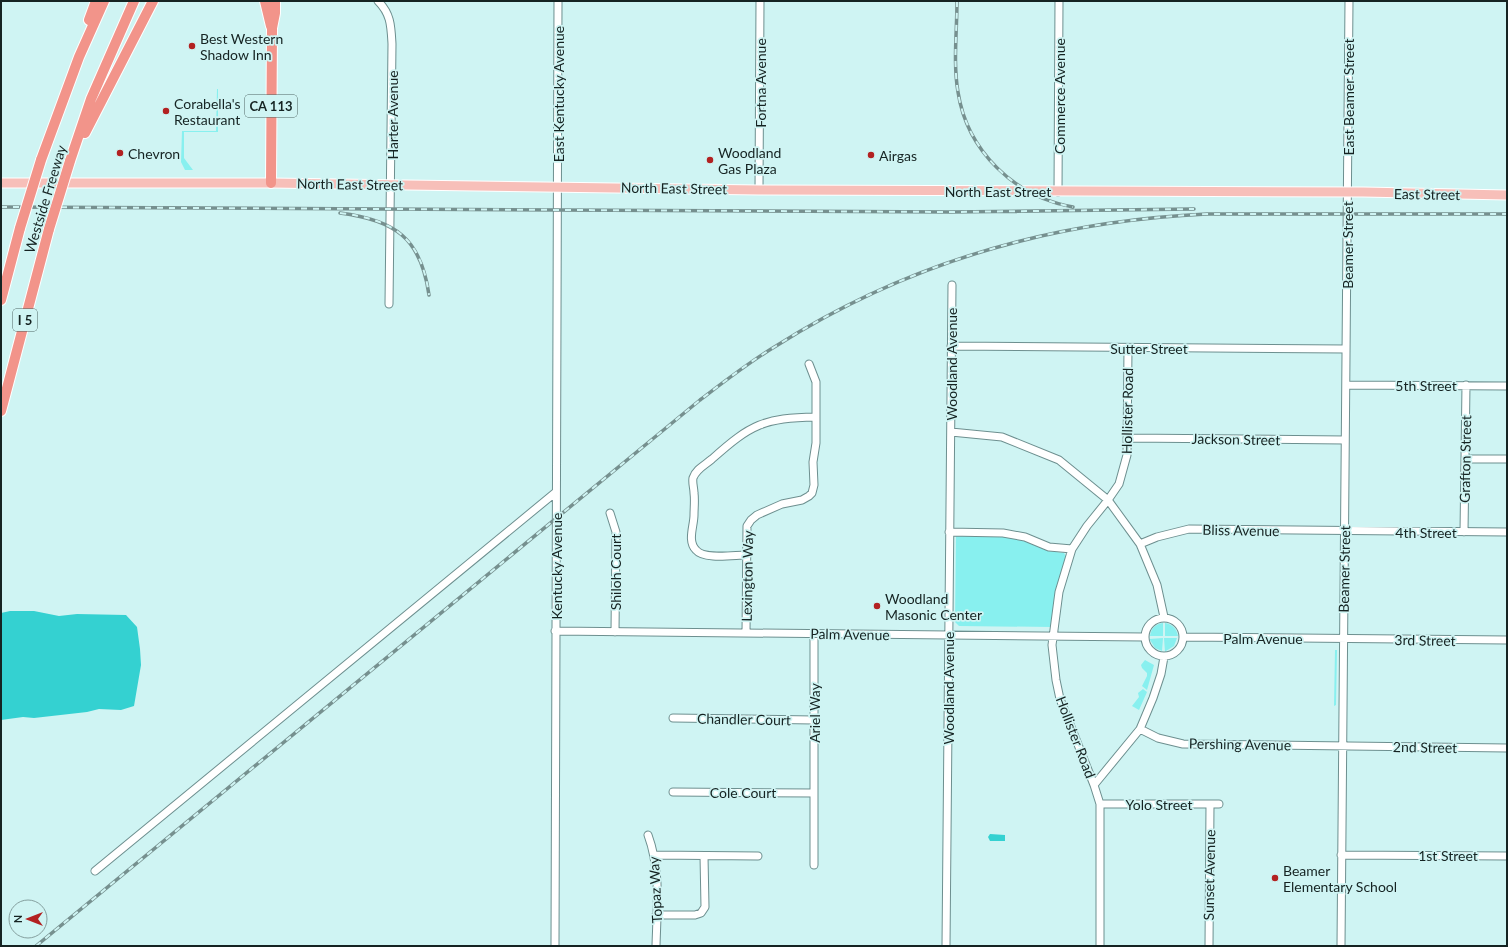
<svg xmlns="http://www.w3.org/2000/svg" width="1508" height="947" font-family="Lato,sans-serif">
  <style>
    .green { fill: #88f0ef }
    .water { fill: #34d1d1 }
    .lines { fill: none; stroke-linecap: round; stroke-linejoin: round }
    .minor-casing { stroke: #6d8f8f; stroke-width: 9 }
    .major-casing { stroke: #fff; stroke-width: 11 }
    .highway-casing { stroke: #fff; stroke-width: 12 }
    .minor { stroke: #fff; stroke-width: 7 }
    .major { stroke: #f7bfb9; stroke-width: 9 }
    .highway { stroke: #f2948a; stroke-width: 10 }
    .rail-casing { stroke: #76908f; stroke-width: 3.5 }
    .rail { stroke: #cff4f3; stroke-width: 2; stroke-dasharray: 6; stroke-linecap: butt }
    .highway-bridge-casing { stroke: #fff; stroke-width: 12; stroke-linecap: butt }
    .highway-bridge { stroke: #f2948a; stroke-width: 10 }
    .poi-dot { fill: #b22121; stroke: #cff4f3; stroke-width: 1.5 }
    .labels { text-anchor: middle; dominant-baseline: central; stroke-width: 3.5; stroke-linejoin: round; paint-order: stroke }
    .shield { fill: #cff4f3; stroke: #4d6261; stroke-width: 1 }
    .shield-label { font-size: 13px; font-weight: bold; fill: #152322 }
    .poi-label { font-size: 14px; fill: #152322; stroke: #cff4f3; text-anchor: start }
    .street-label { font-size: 14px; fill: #152322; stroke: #cff4f3 }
  </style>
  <rect width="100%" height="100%" fill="#cff4f3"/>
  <path class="green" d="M217,89h1v43h-34v26l9,12h-8l-4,-8 1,-31h34z
    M956,536h50l23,6 19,9 16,2 3,5 -15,69 -93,-1 -4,-4z
    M1163,623v13h-13c1,-7 5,-12 13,-13z
    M1165,623c7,1 12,6 13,13h-13z
    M1163,638l-1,13 -7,-3 -5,-8 -1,-1z
    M1164,638h13l-3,8 -8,5 -1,1z
    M1335,650h2l-1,55 -2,1z
    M1145,660l9,5 -7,25 -5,-4 5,-10v-3l-5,-5 -1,-3z
    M1143,689l4,3 -8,18 -7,-4 7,-9 -1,-4z"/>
  <path class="water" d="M10,611h24l25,5 18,-2 49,1 11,12 3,22 1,16 -7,41 -13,4 -22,-1 -12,3 -53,6 -11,-1 -22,3v-107z
    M990,834l15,1v6h-15l-2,-4z"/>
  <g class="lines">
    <defs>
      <path id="minor" d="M378,1c13,13 13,25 14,43l-3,260
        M759,190l1,-189
        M1058,192l1,-191
        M951,346l395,3
        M1346,385l161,1
        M951,432l51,5 57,23 49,40 32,44 17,41 7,32
        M1127,438l218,2
        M1465,459h42
        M610,513l6,19 -1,100
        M949,532l54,1 22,4 24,10 23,2
        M1464,532l2,-147
        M1140,544l17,-7 32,-8 318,3
        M746,555c-12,0 -42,5 -50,-5 -9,-9 -2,-24 -2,-35 0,-7 1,-15 0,-22 0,-5 -2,-10 -1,-15 3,-9 12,-13 19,-19 39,-35 52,-41 104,-42
        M1145 637a19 19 0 1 1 38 0a19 19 0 1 1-38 0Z
        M555,631l589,6
        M746,633l1,-107 4,-6 6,-5 25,-11 20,-4 7,-4 3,-3 2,-8 -1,-23 3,-19v-61l-7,-18
        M1183,637l324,3
        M673,718l141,2
        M1140,729l18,9 25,6 324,4
        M1094,785l-34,-86 -4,-19 -4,-35 7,-53 13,-43 15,-23 21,-26 11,-16 8,-29 1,-107
        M673,792l141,1
        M1100,804h119
        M648,835c13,35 9,74 8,111
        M654,855l104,1
        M1341,855l166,1
        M814,865v-231
        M95,871l461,-379
        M656,915h39l6,-2 4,-6 -1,-51
        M555,946l3,-945
        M946,946l6,-661
        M1100,946v-142l-6,-19 46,-56 13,-31 8,-24 3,-17
        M1209,946l1,-142
        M1341,946l8,-945"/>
      <path id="major" d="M1,183h270l488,7 604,2 144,3"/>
      <path id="highway" d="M265,1l6,25
        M89,20l7,-19
        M85,133l68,-132
        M41,160l38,-103 25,-56
        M70,161l21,-62 43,-98
        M271,183l1,-155 3,-15v-12
        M1,300l19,-72
        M1,411l48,-182"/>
    </defs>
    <use href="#minor" class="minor-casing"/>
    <use href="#major" class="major-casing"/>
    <use href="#highway" class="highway-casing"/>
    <use href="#minor" class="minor"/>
    <use href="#major" class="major"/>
    <use href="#highway" class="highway"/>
    <defs>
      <path id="rail" d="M957,1c0,30 -4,62 1,91 9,59 57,105 115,115
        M1,207l950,5 243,-3
        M340,213c55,7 81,25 89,82
        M36,946l664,-546c25,-19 49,-38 76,-54 131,-83 276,-125 431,-132h300"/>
    </defs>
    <use href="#rail" class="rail-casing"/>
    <use href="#rail" class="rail"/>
    <defs>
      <path id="highway-bridge" d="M20,228l21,-68
        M49,229l21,-68"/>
    </defs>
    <use href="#highway-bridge" class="highway-bridge-casing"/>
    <use href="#highway-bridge" class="highway-bridge"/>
  </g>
  <g class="poi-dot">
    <circle cx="192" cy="46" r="4"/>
    <circle cx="166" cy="111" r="4"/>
    <circle cx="120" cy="153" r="4"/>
    <circle cx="871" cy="155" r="4"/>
    <circle cx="710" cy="160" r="4"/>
    <circle cx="877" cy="606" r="4"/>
    <circle cx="1275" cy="878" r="4"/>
  </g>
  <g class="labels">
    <g class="shield">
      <rect x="245" y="95" width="52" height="22" rx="3"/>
      <rect x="13" y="309" width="24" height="22" rx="3"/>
    </g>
    <g class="shield-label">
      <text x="271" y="106">CA 113</text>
      <text x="25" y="320">I 5</text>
    </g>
    <g class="poi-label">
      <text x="200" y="38">Best Western<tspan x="200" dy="16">Shadow Inn</tspan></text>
      <text x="174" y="103">Corabella's<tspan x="174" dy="16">Restaurant</tspan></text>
      <text x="718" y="152">Woodland<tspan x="718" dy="16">Gas Plaza</tspan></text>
      <text x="128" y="153">Chevron</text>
      <text x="879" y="155">Airgas</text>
      <text x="885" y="598">Woodland<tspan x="885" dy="16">Masonic Center</tspan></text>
      <text x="1283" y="870">Beamer<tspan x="1283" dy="16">Elementary School</tspan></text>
    </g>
    <g class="street-label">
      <text transform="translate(760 83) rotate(-90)">Fortna Avenue</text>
      <text transform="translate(558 94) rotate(-90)">East Kentucky Avenue</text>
      <text transform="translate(1059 96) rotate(-90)">Commerce Avenue</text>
      <text transform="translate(1348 97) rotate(-90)">East Beamer Street</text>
      <text transform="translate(392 115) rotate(-90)">Harter Avenue</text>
      <text transform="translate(350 184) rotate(1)">North East Street</text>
      <text transform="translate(674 188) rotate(1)">North East Street</text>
      <text x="998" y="191">North East Street</text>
      <text transform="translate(1427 194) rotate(1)">East Street</text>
      <text transform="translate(45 199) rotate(-73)">Westside Freeway</text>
      <text transform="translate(1347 245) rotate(-90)">Beamer Street</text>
      <text x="1149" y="348">Sutter Street</text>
      <text transform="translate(951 364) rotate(-90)">Woodland Avenue</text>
      <text x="1426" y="385">5th Street</text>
      <text transform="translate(1127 411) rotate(-89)">Hollister Road</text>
      <text transform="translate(1236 439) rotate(1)">Jackson Street</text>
      <text transform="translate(1465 459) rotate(-89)">Grafton Street</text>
      <text transform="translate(1241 530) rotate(1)">Bliss Avenue</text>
      <text x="1426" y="532">4th Street</text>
      <text transform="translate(556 566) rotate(-90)">Kentucky Avenue</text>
      <text transform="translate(1344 569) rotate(-89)">Beamer Street</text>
      <text transform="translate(615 572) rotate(-90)">Shiloh Court</text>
      <text transform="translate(747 576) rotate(-89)">Lexington Way</text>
      <text transform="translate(850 634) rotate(1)">Palm Avenue</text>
      <text x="1263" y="638">Palm Avenue</text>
      <text transform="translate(1425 640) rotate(1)">3rd Street</text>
      <text transform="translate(948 688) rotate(-90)">Woodland Avenue</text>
      <text transform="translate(814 713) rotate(-90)">Ariel Way</text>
      <text transform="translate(744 719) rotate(1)">Chandler Court</text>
      <text transform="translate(1076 737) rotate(69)">Hollister Road</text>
      <text transform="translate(1240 744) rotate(1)">Pershing Avenue</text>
      <text transform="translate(1425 747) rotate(1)">2nd Street</text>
      <text x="743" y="792">Cole Court</text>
      <text x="1159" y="804">Yolo Street</text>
      <text x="1448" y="855">1st Street</text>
      <text transform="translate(1209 875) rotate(-89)">Sunset Avenue</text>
      <text transform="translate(655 890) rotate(-93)">Topaz Way</text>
    </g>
  </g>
  <rect width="1508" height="947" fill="none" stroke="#152322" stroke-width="4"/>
  <g transform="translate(28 919) rotate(270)"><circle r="19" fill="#cff4f3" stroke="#85a09f"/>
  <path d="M0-3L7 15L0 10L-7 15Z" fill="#b22121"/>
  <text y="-6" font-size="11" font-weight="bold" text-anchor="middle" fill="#152322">N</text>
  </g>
</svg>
